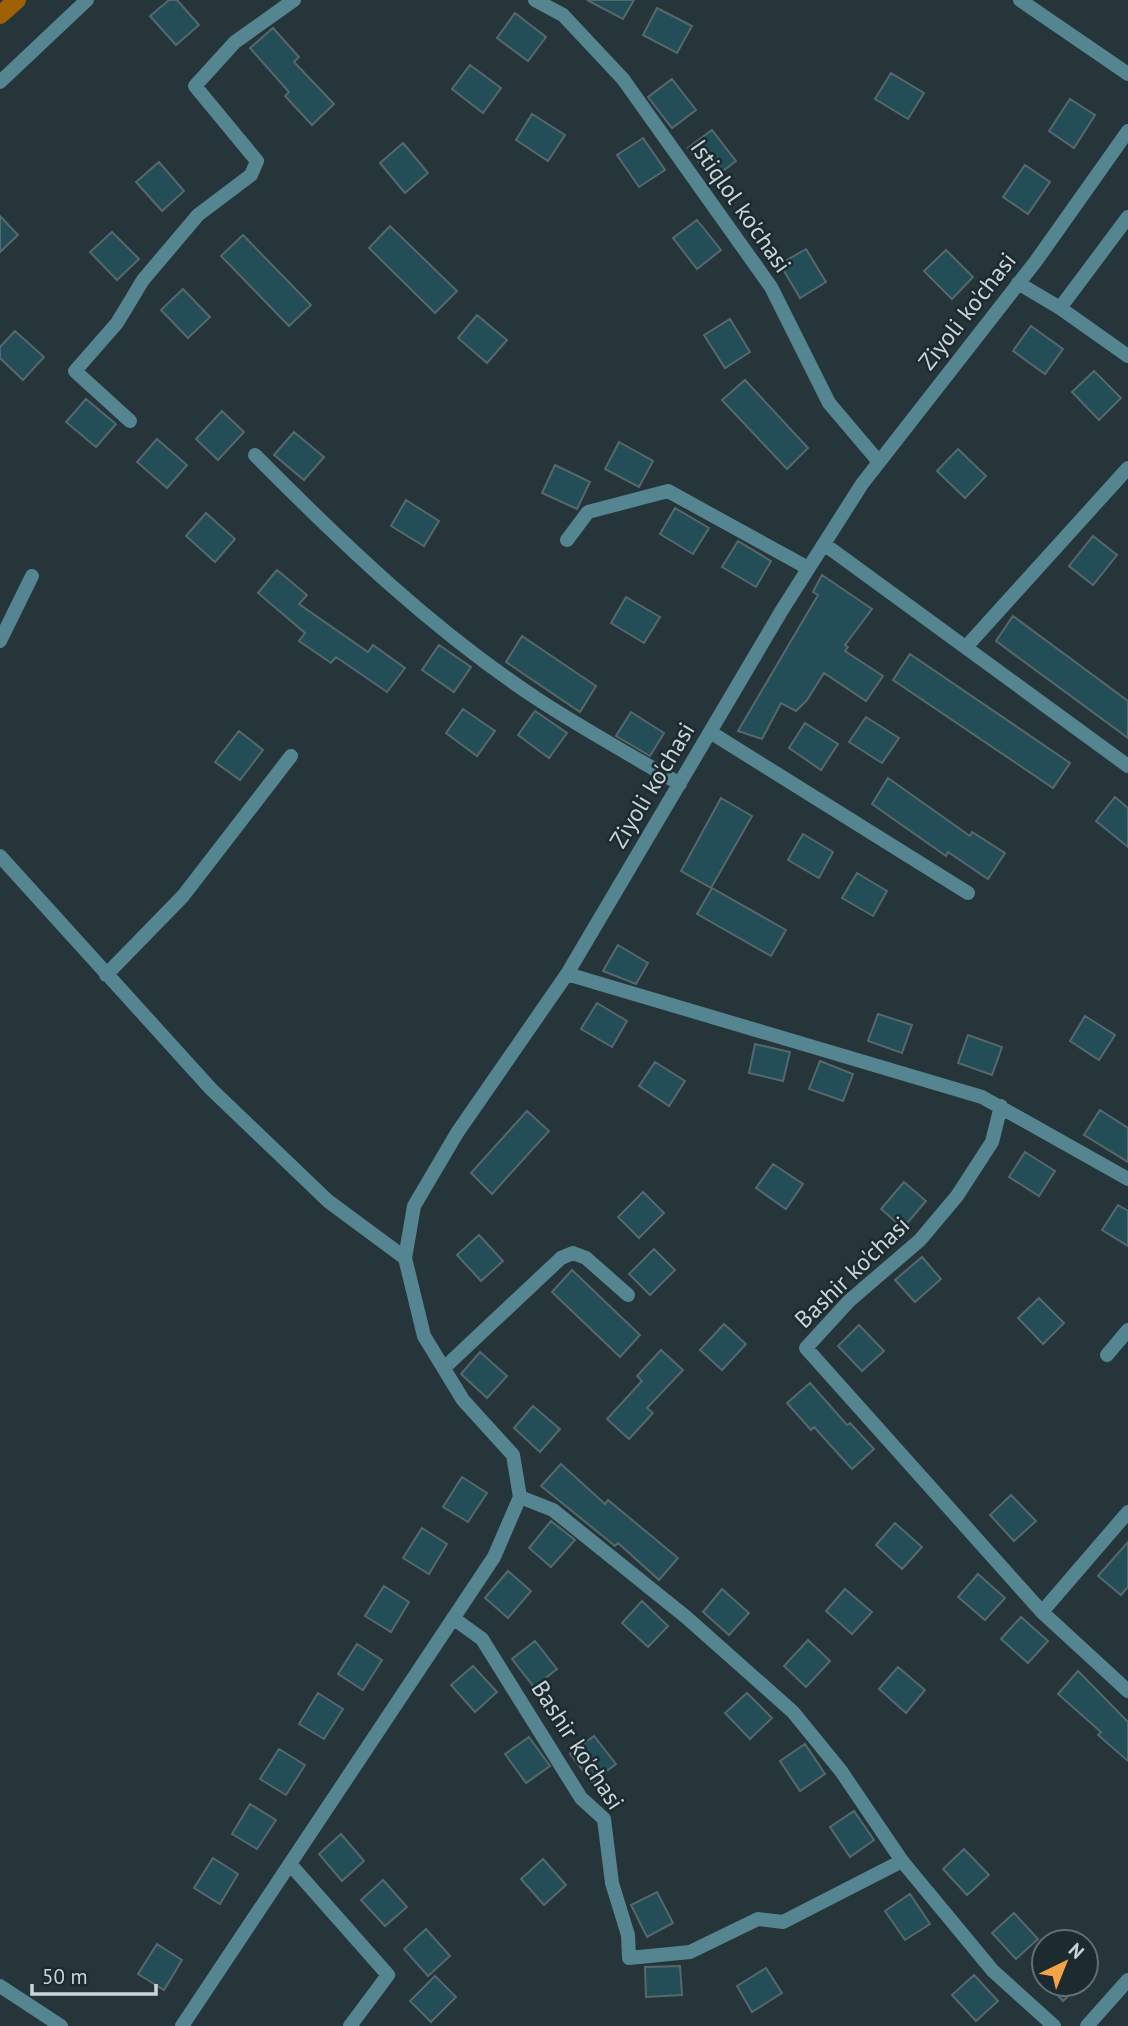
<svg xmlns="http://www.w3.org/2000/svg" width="1128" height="2026" font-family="'PT Sans',sans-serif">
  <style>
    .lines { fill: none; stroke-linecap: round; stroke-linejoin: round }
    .canal { stroke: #a26005; stroke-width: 18 }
    .building { fill: #234d57; stroke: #56686c; stroke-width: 2 }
    .minor { stroke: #558591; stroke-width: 14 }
    .labels { text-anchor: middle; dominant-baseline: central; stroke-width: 5; stroke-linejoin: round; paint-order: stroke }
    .street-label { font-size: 24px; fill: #cbd5d8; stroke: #1b2b2f }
  </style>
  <rect width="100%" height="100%" fill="#25353a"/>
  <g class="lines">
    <path class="canal" d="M0,15l17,-15"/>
  </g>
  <path class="building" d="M169,0h8l22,25 -23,20 -26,-29z
    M587,0h47l-11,19z
    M657,8l35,18 -15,27 -34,-18z
    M515,13l31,24 -18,24 -31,-23z
    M273,28l26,29 -5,5 40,42 -22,21 -27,-29 4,-4 -39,-44z
    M470,65l31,23 -18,25 -31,-24z
    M891,73l33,20 -16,26 -33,-20z
    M672,79l24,31 -24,18 -24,-31z
    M1070,99l25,16 -21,33 -25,-17z
    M532,114l33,21 -17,26 -32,-21z
    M712,130l24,31 -24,18 -24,-31z
    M643,138l22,32 -26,17 -22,-32z
    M403,143l25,30 -23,20 -25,-30z
    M159,162l25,29 -22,20 -26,-29z
    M1025,165l25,17 -22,32 -25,-17z
    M0,216l18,19 -18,17z
    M697,220l24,30 -24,19 -24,-31z
    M390,226l67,65 -22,22 -66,-65z
    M112,232l27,27 -22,21 -27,-28z
    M243,235l68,70 -22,21 -68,-70z
    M806,249l20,33 -26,16 -20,-34z
    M946,250l27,27 -21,22 -28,-28z
    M183,289l27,28 -22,21 -27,-28z
    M477,315l30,25 -20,23 -29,-25z
    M730,319l20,33 -25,16 -21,-33z
    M1031,326l32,23 -18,25 -32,-23z
    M15,331l29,26 -21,23 -23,-22v-11z
    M1094,371l27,27 -22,22 -27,-28z
    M745,380l63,68 -21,21 -65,-69z
    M86,399l30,25 -20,23 -30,-25z
    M222,411l22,21 -26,28 -22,-21z
    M294,432l30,25 -20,23 -30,-25z
    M157,439l30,26 -20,23 -30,-26z
    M619,442l34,19 -14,26 -34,-18z
    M958,449l28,27 -21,22 -28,-27z
    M555,465l35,17 -13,27 -35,-16z
    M406,500l33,21 -15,25 -33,-20z
    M675,508l34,20 -16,26 -33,-20z
    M206,513l29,26 -20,23 -29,-26z
    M1093,536l24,19 -24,30 -24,-19z
    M738,541l33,20 -15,26 -34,-20z
    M277,570l30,25 -8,9 69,48 5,-7 32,23 -18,24 -51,-35 -5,6 -32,-22 6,-8 -47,-40z
    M822,575l50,34 -27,36 3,2 -3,4 38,25 -17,25 -42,-28 -17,27 -11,11 -15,-8 -19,36 -24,-8 80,-136 -5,-3z
    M626,597l34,20 -16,26 -33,-20z
    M1013,616l115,85v37l-132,-97z
    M522,636l74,50 -16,26 -74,-50z
    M439,645l32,22 -17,25 -32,-22z
    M910,654l160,109 -17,25 -160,-108z
    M463,709l32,22 -18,25 -31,-23z
    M535,711l32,22 -18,25 -31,-23z
    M631,712l33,21 -14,23 -34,-20z
    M866,717l33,21 -17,25 -33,-21z
    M805,723l33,21 -17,26 -32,-22z
    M239,731l24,19 -23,30 -25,-18z
    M888,778l82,58 2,-4 33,21 -17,26 -40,-27 -2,4 -74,-52z
    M1115,797l13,11v39l-32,-26z
    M721,798l31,18 -41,72 -30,-17z
    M803,834l30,18 -14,26 -31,-18z
    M857,873l30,18 -14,25 -31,-18z
    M712,888l74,42 -15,26 -74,-42z
    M618,945l30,18 -12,21 -33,-13z
    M597,1003l30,18 -15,26 -31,-18z
    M878,1014l34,11 -10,28 -34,-12z
    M1085,1016l30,19 -16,25 -29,-19z
    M968,1035l34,12 -10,28 -34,-12z
    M755,1044l35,8 -7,29 -34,-8z
    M820,1061l33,13 -10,27 -34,-12z
    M655,1062l30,19 -16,25 -30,-20z
    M1100,1110l28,18v34l-44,-27z
    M527,1111l22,20 -57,63 -21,-21z
    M1025,1152l30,19 -16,25 -30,-19z
    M773,1164l30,20 -17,25 -30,-21z
    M904,1182l22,19 -23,27 -22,-19z
    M643,1192l21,21 -25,25 -21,-21z
    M1118,1205l10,6v35l-26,-16z
    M479,1235l24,26 -22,20 -24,-26z
    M654,1249l21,21 -25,25 -21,-21z
    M922,1257l19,22 -26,23 -20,-22z
    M572,1270l68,65 -20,22 -68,-65z
    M1039,1298l25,25 -21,21 -25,-26z
    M724,1324l22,20 -24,26 -22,-20z
    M859,1325l25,26 -22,20 -24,-25z
    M661,1350l22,20 -36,38 6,5 -24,26 -22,-20 35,-38 -5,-5z
    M480,1352l27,24 -20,22 -26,-24z
    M810,1383l37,42 3,-2 24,26 -22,20 -38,-42 -3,3 -24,-27z
    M533,1406l27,23 -20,23 -26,-24z
    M561,1464l44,40 3,-4 70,58 -19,22 -41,-37 -3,3 -74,-60z
    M462,1477l25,16 -19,29 -25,-15z
    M1011,1495l25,26 -22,20 -24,-26z
    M551,1521l24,19 -24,27 -22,-19z
    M895,1523l27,24 -20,22 -26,-24z
    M422,1528l25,16 -18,30 -26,-16z
    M1128,1542v45l-7,8 -23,-19z
    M508,1571l23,20 -23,27 -23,-20z
    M978,1574l27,24 -20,22 -27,-23z
    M384,1586l25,16 -18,30 -26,-16z
    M722,1589l27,24 -20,22 -26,-23z
    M845,1589l27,23 -20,22 -26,-23z
    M642,1601l26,25 -20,21 -26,-24z
    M1021,1617l27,24 -20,22 -27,-24z
    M808,1640l22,21 -24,26 -22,-21z
    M535,1641l22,28 -23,18 -22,-28z
    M357,1644l25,16 -19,30 -25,-16z
    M473,1666l24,26 -22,20 -24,-27z
    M898,1667l27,23 -19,23 -27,-24z
    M1078,1671l50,51v39l-30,-26 3,-3 -43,-38z
    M318,1693l25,16 -19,30 -25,-15z
    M747,1693l25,25 -22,21 -25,-26z
    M594,1736l22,28 -24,18 -22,-28z
    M529,1737l21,29 -24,17 -21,-29z
    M805,1744l20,30 -25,17 -20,-30z
    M279,1749l26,16 -19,30 -26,-16z
    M250,1804l26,16 -19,29 -25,-15z
    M854,1811l20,29 -24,17 -20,-30z
    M341,1834l23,27 -22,20 -23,-27z
    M964,1849l25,26 -22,20 -24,-26z
    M213,1858l25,16 -18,30 -26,-16z
    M543,1859l23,26 -22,20 -23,-26z
    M383,1880l24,27 -22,19 -24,-26z
    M657,1892l16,31 -26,14 -16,-32z
    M910,1894l20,30 -25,16 -20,-29z
    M1014,1913l24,26 -22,20 -24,-26z
    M426,1929l24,27 -22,20 -24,-27z
    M157,1944l25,16 -18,30 -26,-16z
    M680,1966l2,29 -36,2 -1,-30z
    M766,1968l16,25 -30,19 -15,-26z
    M974,1975l24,26 -22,20 -24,-26z
    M435,1976l21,21 -25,25 -21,-21z
    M1047,1984h34l-18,17z"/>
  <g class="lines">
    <path class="minor" d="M535,0l28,15 60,64 148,208 58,116 50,59
      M1020,0l108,74
      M0,82l87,-82
      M1018,283l42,25 68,48
      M1060,308l68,-91
      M130,421l-55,-50 42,-48 26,-43 55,-65 53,-40 6,-14 -62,-75 40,-44 59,-42
      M255,455c89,90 181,178 287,247 45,29 92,55 138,82
      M567,540l21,-28 80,-21 140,77
      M824,544l304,222
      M0,641l32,-65
      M966,647l162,-179
      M710,732l258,161
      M0,856l211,233 117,112 77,57
      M567,974l415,123 146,82
      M106,975l77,-79 108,-140
      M1001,1106l-9,36 -35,54 -37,44 -71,61 -43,47 236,264 86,79
      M1107,1355l21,-25
      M444,1368l117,-110 12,-5 13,5 42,37
      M520,1497l-7,-42 -50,-55 -39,-64 -19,-78 9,-52 43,-73 110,-159 215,-364 80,-126 174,-223 92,-130
      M520,1497l33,13 133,107 107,95 48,59 61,90 91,110 61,55
      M1042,1612l86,-100
      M453,1618l29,21 99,159 23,21 8,64 16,52 1,23 61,-6 68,-33 25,3 119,-61
      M290,1864l98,111 -38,51
      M0,1986l61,40
      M182,2026l312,-469 26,-60
      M1087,2026l41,-46"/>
  </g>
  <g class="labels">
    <g class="street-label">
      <text transform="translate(741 206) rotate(55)">Istiqlol ko'chasi</text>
      <text transform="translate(967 311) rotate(-52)">Ziyoli ko'chasi</text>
      <text transform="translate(652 785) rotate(-59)">Ziyoli ko'chasi</text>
      <text transform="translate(852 1272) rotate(-44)">Bashir ko'chasi</text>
      <text transform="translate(578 1745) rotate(57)">Bashir ko'chasi</text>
    </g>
  </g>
  <g transform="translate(1065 1963) rotate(43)"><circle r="33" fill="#1b2b2f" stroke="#616f73" stroke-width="2"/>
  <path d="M0-5L12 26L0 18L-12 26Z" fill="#f6a248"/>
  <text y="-10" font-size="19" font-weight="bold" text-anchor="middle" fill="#cbd5d8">N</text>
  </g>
  <path d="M32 1984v10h124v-10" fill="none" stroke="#cbd5d8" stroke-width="3.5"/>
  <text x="42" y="1984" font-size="21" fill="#cbd5d8" stroke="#1b2b2f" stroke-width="5" paint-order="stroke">50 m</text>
</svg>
